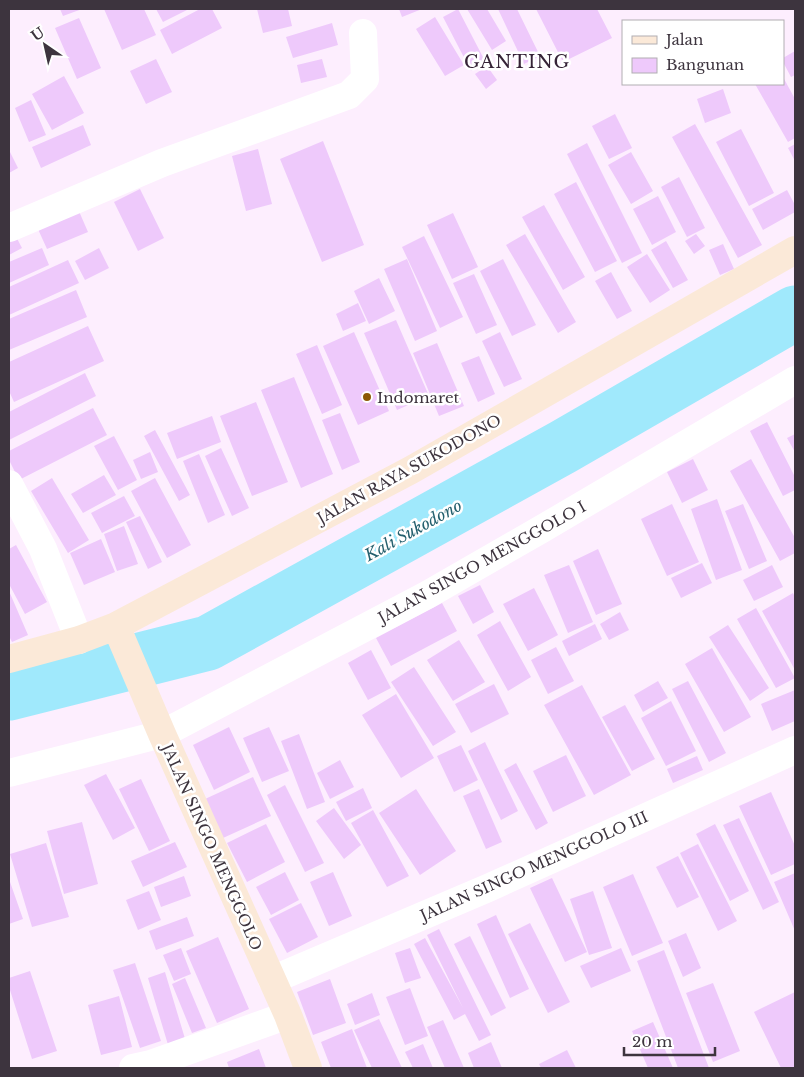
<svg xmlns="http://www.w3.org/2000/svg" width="804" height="1077" font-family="'Libre Baskerville',serif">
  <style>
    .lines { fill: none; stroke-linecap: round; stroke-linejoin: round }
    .river { stroke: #a0e9fc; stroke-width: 55 }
    .building { fill: #eec9fb }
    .street { stroke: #fff; stroke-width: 28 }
    .secondary { stroke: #fbe9d8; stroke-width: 28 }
    .poi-dot { fill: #8c5905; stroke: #fff; stroke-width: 2 }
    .labels { text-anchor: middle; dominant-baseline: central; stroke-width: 5; stroke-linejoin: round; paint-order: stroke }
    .poi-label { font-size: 15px; fill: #3d343e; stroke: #fff; text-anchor: start }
    .street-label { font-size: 15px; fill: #3d343e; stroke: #fff }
    .water-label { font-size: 16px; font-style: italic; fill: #25606e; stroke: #fff }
    .quarter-label { font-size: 18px; letter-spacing: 1px; fill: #362337; stroke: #fff }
  </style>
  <rect width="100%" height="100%" fill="#fdeefe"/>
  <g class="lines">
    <path class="river" d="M9,693l199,-50 355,-196 232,-134"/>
  </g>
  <path class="building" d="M60,9h22l-19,7z
    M104,9h40l12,26 -34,15z
    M156,9h33l-26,13z
    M200,9h12l10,19 -50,26 -12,-24z
    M257,9h31l4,17 -29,7z
    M399,9h23l-20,8z
    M458,9l28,54 -15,8 -28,-54z
    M467,9h20l19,32 -14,9z
    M498,9h19l23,47 -16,8z
    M536,9h61l15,29 -49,24z
    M435,17l29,48 -19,11 -29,-47z
    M79,18l22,50 -24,11 -22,-51z
    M332,23l6,22 -45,13 -7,-21z
    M795,51v24l-4,2 -8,-15v-4z
    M156,59l16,33 -26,12 -16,-33z
    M322,59l5,18 -26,6 -4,-18z
    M487,66l10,14 -11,9 -11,-15z
    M64,76l20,37 -32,17 -20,-36z
    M783,77l12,22v39l-7,4 -33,-58h28z
    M723,89l8,24 -26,10 -8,-24z
    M31,100l15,35 -17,7 -14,-34z
    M615,114l17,34 -23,11 -17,-33z
    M695,124l67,121 -24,13 -66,-121z
    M83,125l8,20 -50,23 -9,-21z
    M741,129l33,64 -25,13 -33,-64z
    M323,141l41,104 -42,17 -42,-103z
    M587,143l55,110 -20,10 -55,-109z
    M795,144v17l-7,-13z
    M258,149l14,55 -26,7 -14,-55z
    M9,150l9,18 -9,5z
    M631,152l22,39 -22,13 -23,-39z
    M679,177l26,51 -18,9 -26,-50z
    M576,182l41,79 -22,11 -41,-78z
    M140,189l24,49 -26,13 -24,-49z
    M787,190l8,15v7l-32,18 -11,-21z
    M658,196l18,36 -24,13 -19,-36z
    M544,205l41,72 -22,13 -41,-73z
    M78,209l10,23 -41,17 -10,-22z
    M453,213l25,54 -26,12 -25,-54z
    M12,229l10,19 -13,7v-24z
    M525,234l51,88 -18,11 -52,-88z
    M696,234l9,12 -11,8 -9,-13z
    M424,236l39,81 -23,11 -38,-81z
    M666,241l22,39 -15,8 -22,-38z
    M723,244l11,25 -14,6 -11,-25z
    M42,248l7,17 -40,18v-21z
    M99,248l10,20 -24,12 -10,-19z
    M647,254l23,36 -20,13 -23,-36z
    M407,259l30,72 -22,10 -31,-72z
    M503,259l33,66 -24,11 -32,-65z
    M68,260l11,23 -70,32v-28z
    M611,272l21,39 -15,8 -22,-38z
    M474,274l23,51 -21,9 -23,-51z
    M379,278l16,33 -26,13 -15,-33z
    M76,290l11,27 -78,33v-31z
    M358,303l8,18 -23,10 -7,-17z
    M396,320l33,76 -32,14 -33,-77z
    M88,326l16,35 -90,41 -5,-11v-29z
    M354,332l35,79 -31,14 -35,-79z
    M500,332l22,47 -18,8 -22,-46z
    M437,343l27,63 -25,10 -26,-63z
    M317,345l25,60 -20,9 -26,-60z
    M479,356l16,38 -17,8 -17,-39z
    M85,373l11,23 -87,44v-28z
    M294,377l39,97 -32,14 -40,-98z
    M256,402l32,80 -36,14 -32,-80z
    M93,408l14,27 -88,45 -10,-20v-9z
    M340,413l20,49 -18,8 -20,-50z
    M212,416l9,26 -44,17 -10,-26z
    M767,422l28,55v13l-12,6 -33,-65z
    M155,430l35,65 -11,6 -35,-65z
    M795,434v18l-8,-14z
    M114,436l23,44 -19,10 -24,-44z
    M221,448l28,60 -17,8 -27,-60z
    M150,452l8,20 -17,7 -8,-19z
    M199,454l26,61 -17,8 -25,-62z
    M693,459l15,31 -26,13 -15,-31z
    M751,459l44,79v15l-15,8 -50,-90z
    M104,475l12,20 -33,18 -12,-19z
    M52,478l37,62 -21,13 -37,-62z
    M155,478l36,67 -24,13 -36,-67z
    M124,496l11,20 -33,17 -11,-20z
    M717,499l25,71 -26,10 -25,-71z
    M672,504l27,58 -32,14 -26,-57z
    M743,504l24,57 -18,8 -24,-58z
    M140,516l22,46 -14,7 -22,-47z
    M124,526l14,38 -21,7 -13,-37z
    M101,539l14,33 -31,13 -14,-32z
    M16,545l31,57 -22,12 -16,-30v-35z
    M598,549l24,55 -26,11 -23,-54z
    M702,563l10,20 -31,15 -10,-20z
    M569,565l24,57 -25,11 -24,-58z
    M772,565l11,22 -29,14 -11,-21z
    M480,585l14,27 -21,12 -15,-28z
    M534,588l24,47 -30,16 -25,-47z
    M9,591l19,44 -16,7 -3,-6z
    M793,593l2,4v73l-33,-59z
    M442,603l15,28 -66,35 -15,-28z
    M756,608l39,70 -19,10 -39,-69z
    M620,612l9,18 -20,10 -9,-16z
    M500,621l31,56 -23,14 -31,-56z
    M595,624l7,15 -33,17 -7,-15z
    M728,625l41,63 -19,13 -41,-64z
    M459,640l26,42 -32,19 -26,-41z
    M556,647l18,34 -26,13 -17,-34z
    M712,648l39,69 -27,15 -39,-68z
    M371,650l20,38 -23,12 -20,-37z
    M414,667l42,65 -23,14 -42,-64z
    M658,681l10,17 -25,14 -9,-17z
    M688,681l38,72 -17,9 -37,-73z
    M494,684l15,30 -38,19 -16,-29z
    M582,685l49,90 -37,20 -50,-90z
    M795,690v31l-23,10 -11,-27z
    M396,694l38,64 -33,20 -39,-63z
    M671,701l25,50 -30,15 -25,-48z
    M625,705l30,54 -23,12 -30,-54z
    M229,727l21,45 -36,18 -21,-45z
    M269,727l20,44 -27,11 -19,-44z
    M299,734l26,68 -18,7 -26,-68z
    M485,742l33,69 -17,9 -33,-69z
    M461,745l17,35 -24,12 -17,-36z
    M566,755l20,41 -33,16 -20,-41z
    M697,756l6,14 -30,13 -6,-14z
    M340,760l14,27 -24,12 -13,-26z
    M516,763l32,60 -12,7 -32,-60z
    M106,774l29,54 -22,12 -29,-55z
    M253,777l18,39 -48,22 -18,-39z
    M141,779l29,62 -21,10 -30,-62z
    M285,785l39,78 -19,9 -38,-77z
    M363,788l9,20 -26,13 -10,-19z
    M416,789l40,62 -36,24 -41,-62z
    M479,789l23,53 -16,7 -23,-53z
    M771,792l24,54v18l-24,11 -32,-69z
    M334,808l27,37 -17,14 -28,-38z
    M373,810l36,66 -22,11 -36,-64z
    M739,818l40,84 -16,8 -40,-85z
    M82,822l16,62 -34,10 -17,-63z
    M266,824l19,38 -38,20 -20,-39z
    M715,824l34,67 -19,10 -34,-67z
    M175,842l12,25 -44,20 -12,-26z
    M46,843l23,74 -37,10 -22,-73z
    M698,844l39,77 -19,10 -38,-78z
    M678,856l21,41 -22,11 -21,-41z
    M285,872l14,28 -28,15 -15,-28z
    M333,872l19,44 -23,10 -19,-44z
    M795,873v58l-21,-49z
    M633,874l30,69 -31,13 -29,-69z
    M184,876l7,20 -30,11 -7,-20z
    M552,878l35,74 -22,10 -35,-74z
    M9,879l14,40 -14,5z
    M149,891l12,29 -23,10 -12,-30z
    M593,891l19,57 -23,7 -19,-56z
    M301,903l17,34 -31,16 -18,-34z
    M496,915l33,74 -19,9 -33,-74z
    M187,917l7,19 -38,14 -7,-19z
    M530,923l40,79 -22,11 -40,-79z
    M439,929l52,106 -12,6 -14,-27 -11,6 -40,-76 11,-6 38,70 -36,-73z
    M686,933l15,35 -18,9 -15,-36z
    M470,936l36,72 -15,8 -37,-72z
    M218,937l31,72 -32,14 -31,-72z
    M181,948l10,26 -17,7 -11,-26z
    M410,948l11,30 -16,5 -10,-30z
    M621,948l10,23 -40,17 -11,-22z
    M664,950l45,118h-31l-41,-107z
    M135,963l26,78 -21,7 -27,-78z
    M30,971l27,80 -25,8 -23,-72v-9z
    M165,972l21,70 -17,6 -21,-70z
    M185,978l21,50 -14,5 -20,-49z
    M330,979l16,44 -33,12 -16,-43z
    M713,983l27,68 -27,11 -27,-69z
    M410,988l18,48 -23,9 -19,-48z
    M795,992v76h-14l-27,-56z
    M372,993l8,22 -25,10 -8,-21z
    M119,996l13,51 -31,8 -13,-50z
    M379,1019l23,49h-30l-18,-38z
    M443,1020l21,48h-19l-18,-41z
    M653,1022l20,46h-25l-16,-37z
    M352,1029l15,39h-36l-10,-26z
    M491,1042l11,26h-28l-6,-15z
    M423,1044l10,24h-20l-8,-16z
    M259,1049l7,19h-37l-2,-6z
    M567,1050l9,18h-35l-2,-4z"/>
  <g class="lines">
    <path class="street" d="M9,228l153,-65 187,-68 16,-16 -2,-46
      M9,484l34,65 36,91
      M9,773l153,-39 265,-139 113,-65 255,-150
      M272,980l216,-92 307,-138
      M133,1068l18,-4 137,-49"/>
    <path class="secondary" d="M116,626l46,108 126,281 20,53
      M9,659l70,-19 37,-14 295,-156 384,-220"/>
  </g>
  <circle class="poi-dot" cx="367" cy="397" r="5"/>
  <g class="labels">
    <g class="poi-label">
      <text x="377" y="397">Indomaret</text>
    </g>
    <g class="street-label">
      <text transform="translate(409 469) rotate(-29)">JALAN RAYA SUKODONO</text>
      <text transform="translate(482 562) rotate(-29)">JALAN SINGO MENGGOLO I</text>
      <text transform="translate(212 847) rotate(66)">JALAN SINGO MENGGOLO</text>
      <text transform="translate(534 866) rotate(-24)">JALAN SINGO MENGGOLO III</text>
    </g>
    <g class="water-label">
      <text transform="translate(413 530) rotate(-29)">Kali Sukodono</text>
    </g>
    <g class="quarter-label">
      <text x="517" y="62">GANTING</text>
    </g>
  </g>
  <rect width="804" height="1077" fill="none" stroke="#3d343e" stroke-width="20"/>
  <rect x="622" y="20" width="162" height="65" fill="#ffffff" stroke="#b1aeb2"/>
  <rect x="632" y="36" width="25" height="8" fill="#fbe9d8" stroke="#b1aeb2"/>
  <text x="666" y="45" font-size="15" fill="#3d343e">Jalan</text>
  <rect x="632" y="58" width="25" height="15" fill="#eec9fb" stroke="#b1aeb2"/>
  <text x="666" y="70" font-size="15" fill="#3d343e">Bangunan</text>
  <g transform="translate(45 45) rotate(326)" stroke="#ffffff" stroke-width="4" paint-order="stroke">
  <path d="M0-4L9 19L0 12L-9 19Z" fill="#3d343e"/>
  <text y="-8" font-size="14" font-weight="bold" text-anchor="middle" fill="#3d343e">U</text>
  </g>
  <path d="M624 1047v8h91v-8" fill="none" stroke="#3d343e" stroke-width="2.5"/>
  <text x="632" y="1047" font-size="15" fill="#3d343e" stroke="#ffffff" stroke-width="4" paint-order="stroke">20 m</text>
</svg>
